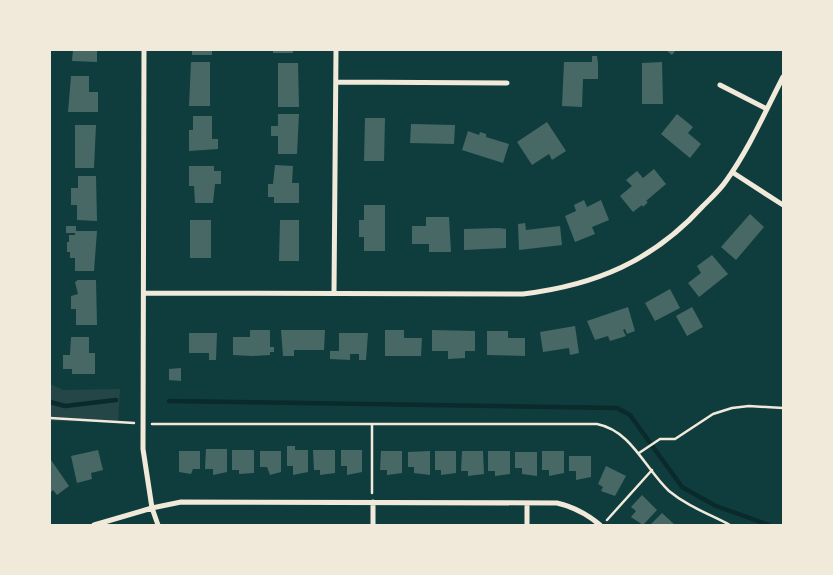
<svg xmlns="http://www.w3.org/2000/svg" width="833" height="575" font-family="'Public Sans',sans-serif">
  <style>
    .green { fill: #244646 }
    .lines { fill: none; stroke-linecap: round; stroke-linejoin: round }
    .stream { stroke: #0a2a2b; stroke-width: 4.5 }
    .building { fill: #486865 }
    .path { stroke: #f1e9da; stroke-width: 2.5 }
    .minor { stroke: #f1e9da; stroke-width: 5 }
  </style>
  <rect width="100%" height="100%" fill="#0f3d3e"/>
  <path class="green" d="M50,384l13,6 57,-1 -2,33 -68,-1z"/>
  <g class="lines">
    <path class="stream" d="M169,401l448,7 13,7 52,72 34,19 53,19
      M50,402l15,4 51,-6"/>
  </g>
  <path class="building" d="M73,50h24v12l-25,-1z
    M192,50h20v5h-20z
    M273,50h20v3h-20z
    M666,50h10l-4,5z
    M592,56h5l1,7v16h-15l-1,28 -20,-1 2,-44h28z
    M191,62h19v44h-21z
    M662,62l1,42h-21v-41z
    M278,63h20l1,44h-21z
    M71,76h18v16h9v20h-30z
    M278,114h21l-2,40h-19v-18h-7v-10h7z
    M677,114l16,13 -5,6 13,11 -11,14 -29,-24z
    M193,116h19v23h6v10l-29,2v-21h4z
    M365,118h20l-1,43h-20z
    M547,122l19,29 -14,9 -3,-6 -17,11 -15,-23z
    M411,124l44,1 -1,19 -44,-1z
    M75,125h21l-2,43h-19z
    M468,131l11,4 1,-3 6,2v3l23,7 -6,19 -41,-13z
    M275,165l18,1 -1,17h7v20h-25v-6h-6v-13h5z
    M189,166h25v5h7v13h-6l-2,19h-18l-1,-17h-5z
    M654,169l12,15 -20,17 2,1 -5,5 -1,-2 -9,7 -13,-16 12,-10 -6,-6 11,-9 6,7z
    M78,176h18l1,45 -20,-1v-15h-6v-17h7z
    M584,200l3,7 14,-7 8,20 -17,7 3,7 -20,8 -10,-26 11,-5 -2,-6z
    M364,205h21v46h-21v-14h-5v-17h5z
    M750,214l14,13 -28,33 -15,-13z
    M426,217h23l2,35h-22v-8h-17v-18h14z
    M190,220h21v38h-21z
    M280,220h19v41h-20z
    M525,223l1,7 34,-4 2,19 -43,5 -1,-26z
    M66,226h10v5h21l-3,40h-19v-13h-5v-6h-3v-10h2v-7h6v-2h-9z
    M499,228l7,1v19l-42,2v-21z
    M712,255l16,19 -29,23 -11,-14 13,-10 -4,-7z
    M78,280h18l1,45h-21v-16h-5v-13l7,-2 -3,-12z
    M670,289l10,19 -25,13 -10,-18z
    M628,307l7,24 -8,3 -2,-5 -2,1 3,6 -16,5 -2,-5 -13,4 -8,-19z
    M692,307l11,20 -16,9 -11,-20z
    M575,326l4,27 -9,2 -1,-7 -26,4 -3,-20z
    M250,330h20v17h4v5h-4v3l-18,1 -19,-1v-18h17z
    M281,330h44l-1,20h-30v6h-11z
    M385,330h19v8h18l-1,18h-36z
    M432,330l43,1v20h-10v7l-17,1v-8h-16z
    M487,331h21v7h17v18l-38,-1z
    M189,333h28l-1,27h-7v-7h-20z
    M339,333h29l-2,27h-7v-6h-9v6l-20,-1v-8h9z
    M71,337h18v16h6v21h-23v-5h-9v-14h7z
    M181,368v13l-12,-1v-11z
    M287,446h8v4h13v22l-15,3v-9h-6z
    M206,449h21v23l-14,3v-6h-8z
    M98,450l5,20 -12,3 1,6 -15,4 -6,-27z
    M232,450h22v23l-15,1v-4h-7z
    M313,450h22v23l-15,2v-5h-6z
    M341,450h21v22l-15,3v-9h-6z
    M179,451h21v18h-7l-2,5 -12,-2z
    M260,451h21v21l-11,3 -3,-8h-7z
    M381,451h21v22l-15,2v-5h-7z
    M430,451v24l-16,-2v-6h-6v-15z
    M435,451h21v22l-15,2v-5h-6z
    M462,451h21l1,23 -16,2v-5h-7z
    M488,451h22v23l-15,2v-5h-7z
    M542,451h22v22l-15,3v-6h-7z
    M515,452h22v24l-15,-2v-6h-7z
    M569,456h22v21l-15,3v-9h-7z
    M51,460l18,26 -12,9 -4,-5 -3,3z
    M606,466l20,10 -11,20 -14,-5 2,-4 -5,-3z
    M642,495l15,15 -14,15 -12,-8 5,-6 -5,-4z
    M662,513l13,12h-25z"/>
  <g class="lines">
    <path class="path" d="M50,418l84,5
      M152,424h445c35,7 48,45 72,67 18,15 40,23 61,34
      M372,424v69
      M639,453l21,-14h15l38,-25 19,-6 17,-2 34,2
      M607,520l45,-50"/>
    <path class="minor" d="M144,50l-1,399 9,59 6,17
      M336,82l171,1
      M720,85l47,24
      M732,172l51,33
      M144,293l379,1c73,-9 130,-33 180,-88 8,-8 17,-16 23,-25 23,-32 39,-69 57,-104
      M334,293l2,-243
      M94,525l58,-17 29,-6 376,1c17,4 29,10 43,22
      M373,525v-23
      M527,525v-22"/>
  </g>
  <rect width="833" height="575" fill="none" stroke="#f1e9da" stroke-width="102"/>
</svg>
